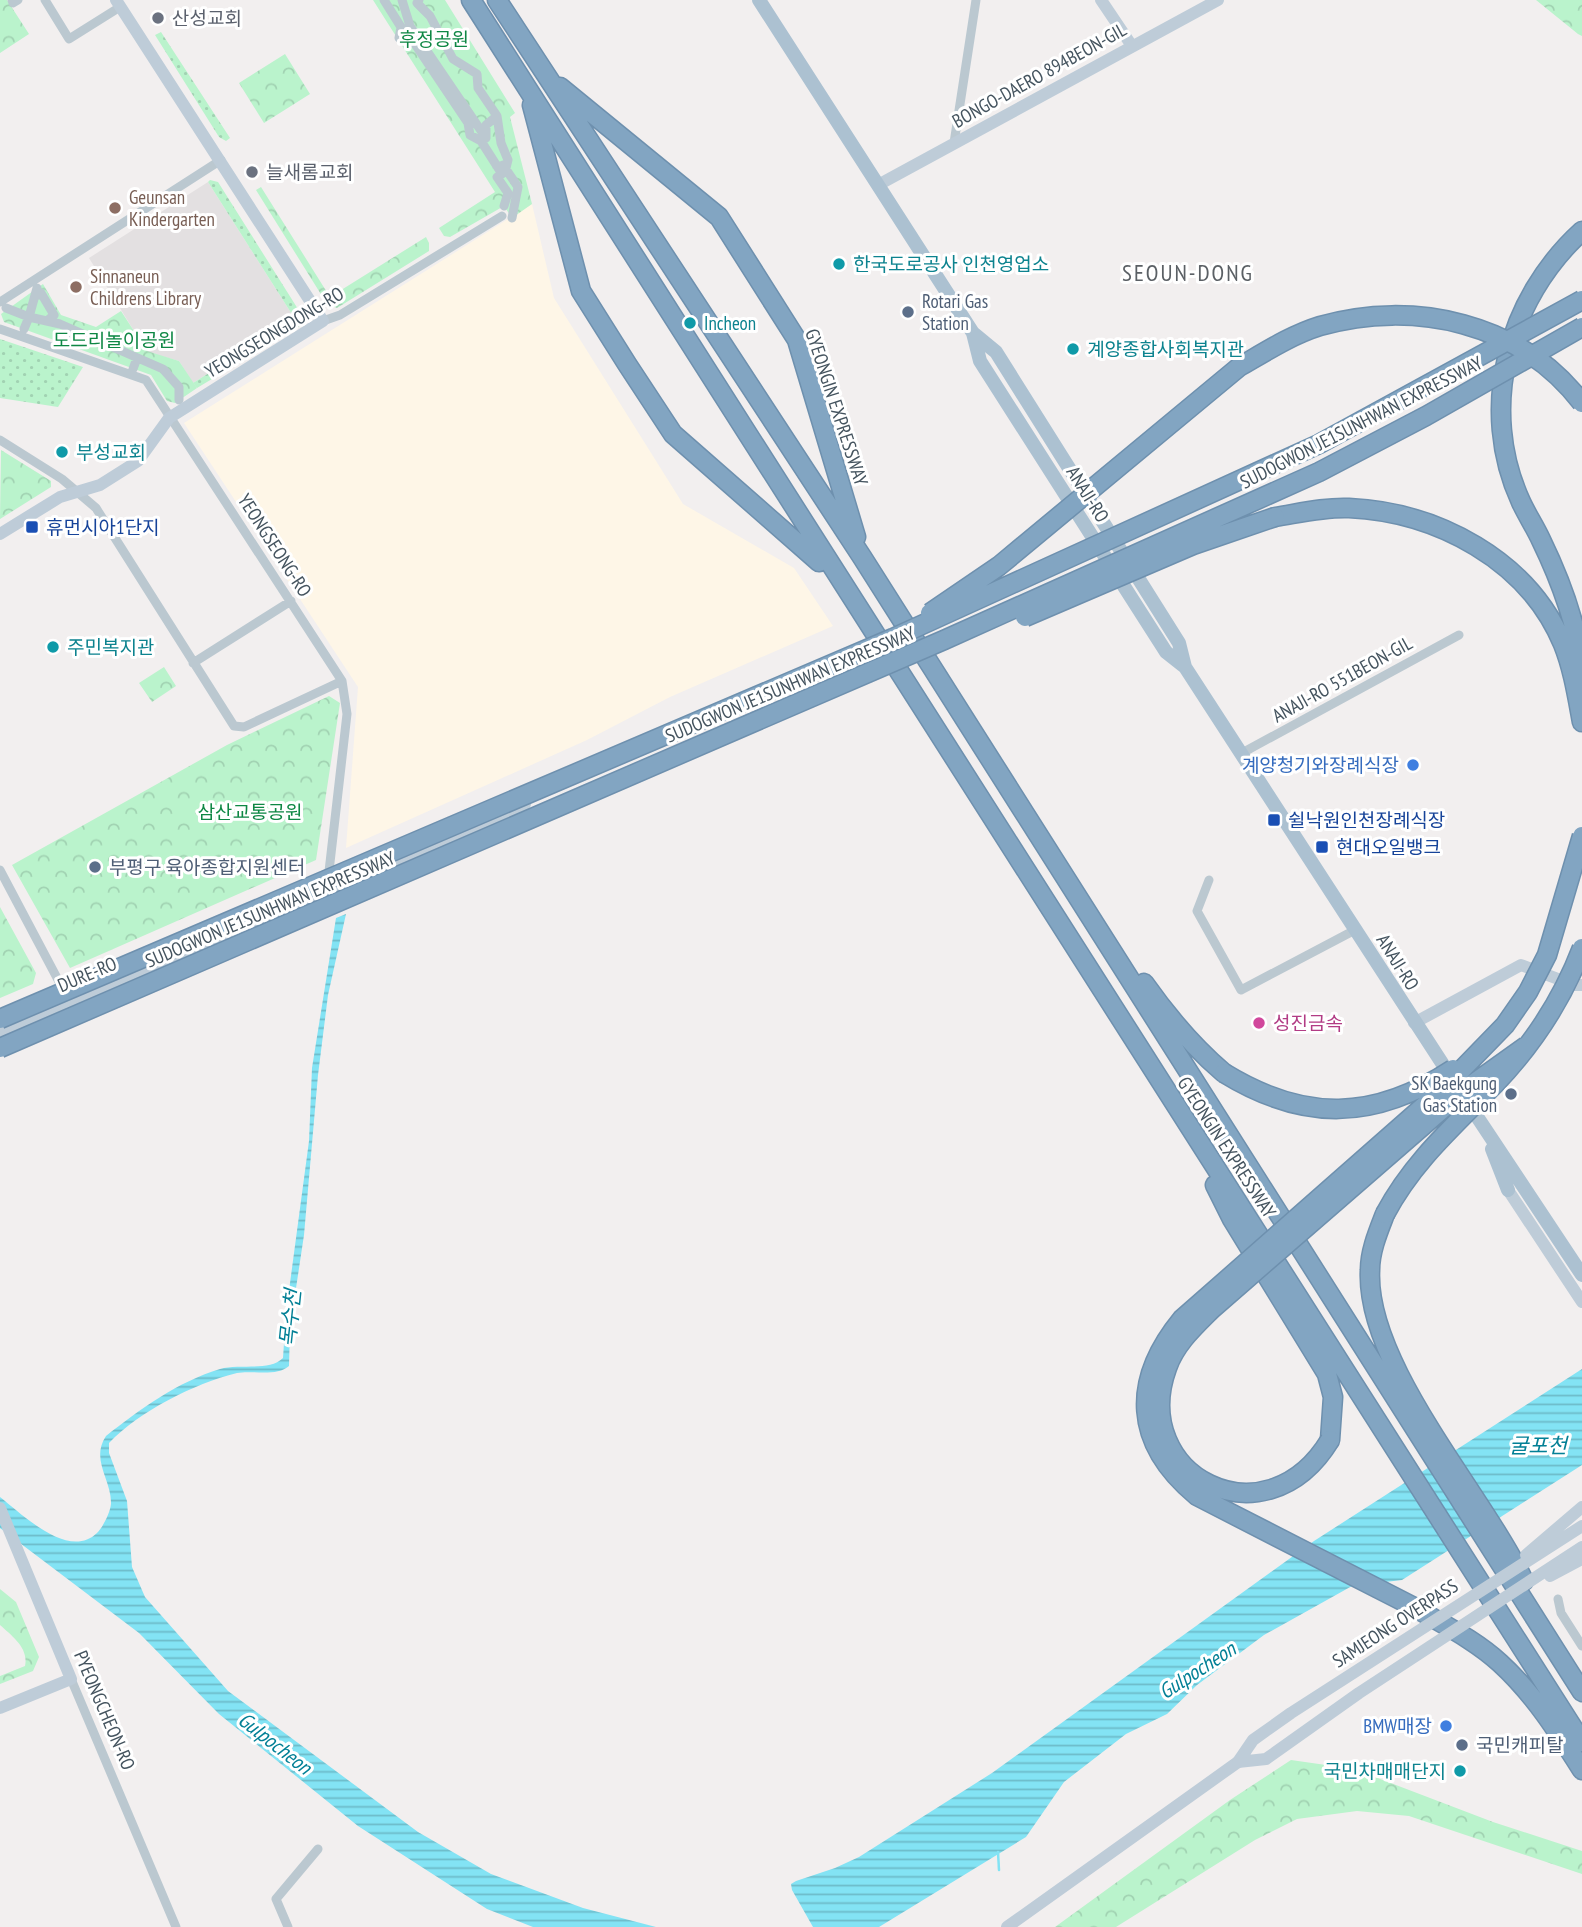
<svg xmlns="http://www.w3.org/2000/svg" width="1582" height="1927" font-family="'PT Sans Narrow','Noto Sans KR',sans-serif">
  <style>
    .commercial { fill: #fef6e7 }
    .education { fill: #e3e0e1 }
    .grass { fill: url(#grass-dots) }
    .forest { fill: url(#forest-crowns) }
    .water { fill: url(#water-rules) }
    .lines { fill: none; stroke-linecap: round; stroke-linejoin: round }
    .stream { stroke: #83e3f4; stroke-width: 2.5 }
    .highway-casing { stroke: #6e90ae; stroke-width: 21 }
    .street { stroke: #bbc8d0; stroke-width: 9 }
    .secondary { stroke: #beccd8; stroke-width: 12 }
    .primary { stroke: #acc1d1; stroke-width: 14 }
    .highway { stroke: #82a5c2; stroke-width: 18 }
    .highway-bridge-casing { stroke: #6e90ae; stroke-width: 21; stroke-linecap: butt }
    .secondary-bridge { stroke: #beccd8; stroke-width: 12 }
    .highway-bridge { stroke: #82a5c2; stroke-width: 18 }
    .worship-dot { fill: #6b7280; stroke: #fff; stroke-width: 2.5 }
    .education-dot { fill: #8d6e63; stroke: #fff; stroke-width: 2.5 }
    .culture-dot { fill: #0f9aa8; stroke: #fff; stroke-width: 2.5 }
    .service-dot { fill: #5c6f8a; stroke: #fff; stroke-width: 2.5 }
    .transit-dot { fill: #1a4fb4; stroke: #fff; stroke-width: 2.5 }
    .shop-dot { fill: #3f7fe0; stroke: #fff; stroke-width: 2.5 }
    .hotel-dot { fill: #d1479c; stroke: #fff; stroke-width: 2.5 }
    .labels { text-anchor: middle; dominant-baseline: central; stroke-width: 6; stroke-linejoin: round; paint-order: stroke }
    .worship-label { font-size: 19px; fill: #5b616d; stroke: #fff; text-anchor: start }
    .park-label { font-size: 19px; fill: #0e8744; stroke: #fff }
    .street-label { font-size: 19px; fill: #45545f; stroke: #fff }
    .education-label { font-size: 19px; fill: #785e54; stroke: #fff; text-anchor: start }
    .culture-label { font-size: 19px; fill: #0d838f; stroke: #fff; text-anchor: start }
    .service-label { font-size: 19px; fill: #4e5e75; stroke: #fff; text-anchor: start }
    .transit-label { font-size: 19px; fill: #164399; stroke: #fff; text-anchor: start }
    .shop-label { font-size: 19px; fill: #366cbe; stroke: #fff; text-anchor: end }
    .hotel-label { font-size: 19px; fill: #b23c85; stroke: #fff; text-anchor: start }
    .water-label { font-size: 21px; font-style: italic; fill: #038096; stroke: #fff }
    .quarter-label { font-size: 23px; letter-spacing: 2px; fill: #5b6065; stroke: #fff }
  </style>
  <defs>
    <pattern id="grass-dots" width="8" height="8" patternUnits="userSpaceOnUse" patternTransform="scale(1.75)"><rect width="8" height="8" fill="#baf3cc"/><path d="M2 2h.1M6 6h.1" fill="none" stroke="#a1d2b2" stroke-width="1.8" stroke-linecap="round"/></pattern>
    <pattern id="forest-crowns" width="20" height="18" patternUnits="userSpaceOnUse" patternTransform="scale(1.75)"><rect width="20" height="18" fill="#baf3cc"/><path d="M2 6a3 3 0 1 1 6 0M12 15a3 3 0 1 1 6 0" fill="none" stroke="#a1d2b2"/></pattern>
    <pattern id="water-rules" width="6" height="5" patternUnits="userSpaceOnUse" patternTransform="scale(1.75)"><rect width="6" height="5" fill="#83e3f4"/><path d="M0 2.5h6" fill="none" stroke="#6dbbc9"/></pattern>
  </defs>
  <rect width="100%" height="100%" fill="#f2efef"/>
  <path class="commercial" d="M532,204l22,94 129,206 111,64 39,58 -163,71 -83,43 -241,108 12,-161 -174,-264z"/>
  <path class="education" d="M208,182l87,137 -102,64 -14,-22 -32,-9 -58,-94z"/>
  <path class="grass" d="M161,32l69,106 -4,3 -7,-4 -64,-102z
    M210,180l8,2 85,135 -3,9 -103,62 -4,-5 102,-64 -87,-137z
    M0,339l83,28 -25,40 -58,-9z"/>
  <path class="forest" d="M0,0h7l22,34 -29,19z
    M373,0h72l70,113 -5,4 22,87 -20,14 -8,-12 -54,31 -6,-1 -5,-8 56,-36z
    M1536,0h46v36l-4,-2z
    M285,54l25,40 -46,29 -25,-40z
    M261,187l69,110 96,-60 3,6v8l-92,57 -10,-4 -71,-114z
    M43,284l18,31 35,12 25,-16 26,40 32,10 18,27 -22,15 -8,-2 -16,-26 -147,-53 -3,-8z
    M1,450l50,31v6l-51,32z
    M164,667l12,19 -24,16 -13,-19z
    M329,696l11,7 -24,157 -246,108 -58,-103 215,-120z
    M0,907l36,66 -3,11 -33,14z
    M0,1589l16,13 23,55 -6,14 -33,13v-8l25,-10c4,-18 -13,-30 -25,-41z
    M1291,1760l63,9 139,53 89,29v23l-173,-58 -52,-5 -60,8 -42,21 -139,87h-61l175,-127z"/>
  <path class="water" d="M346,914l-18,81 -10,80 -14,160 -14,93 -1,38c-12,11 -37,4 -52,7 -44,11 -97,38 -128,70v10l18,48 5,66 13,30 83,94 190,141 73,42 92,34 73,19h-123l-46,-18 -129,-83 -139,-112 -80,-81 -139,-105v-31c24,19 69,63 97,36 6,-6 13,-20 14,-29 1,-24 -21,-44 -5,-68 33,-26 73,-55 114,-67 19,-6 49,3 63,-11l3,-45 23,-172 3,-73 24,-150z
    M1582,1369v96l-180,115 -50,6 -88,49 -67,50 -30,29 -41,20 -62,48 -38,55 -147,90h-66l-21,-37 -1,-6 5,-3 39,-13 24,-11 133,-84 322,-232z"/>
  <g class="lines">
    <path class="stream" d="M998,1852l1,18"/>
    <defs>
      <path id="highway" d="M471,0l1111,1742
        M497,0l365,557 720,1135
        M560,87l159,130 78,123 59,197
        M532,105l49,186 46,73 46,70 146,128
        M1582,231c-75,68 -104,178 -61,271 6,13 14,25 20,38 19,39 35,82 41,126
        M1275,517c25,-4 49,-10 74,-9 88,4 179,52 214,136 10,25 14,51 19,78
        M1144,983c24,34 48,63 80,90
        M1215,1185l17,34 95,155 6,23 -3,43
        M1385,1214c-7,18 -15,37 -15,56 -5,95 112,223 154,311
        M1414,1607c30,18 61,33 86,56 34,31 58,69 82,107"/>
    </defs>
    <use href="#highway" class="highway-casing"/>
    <path class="street" d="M12,0l1,3 5,-3
      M45,0l24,39 51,-32
      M384,0l17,27 -2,11 9,-2 7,8 53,79 2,12 11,6 21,33 -5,3 11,16 -4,13
      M402,0l8,26 76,112
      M419,0l-2,3 13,13 23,43 24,15 1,14 19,28 4,27 7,17 -2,8
      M486,138v-13l11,-9
      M954,143l22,-143
      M503,165l15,22 -6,31
      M37,288l-8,29 31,7 103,45 16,18v13
      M36,296l5,-3 13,22 -7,6
      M0,302l221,-142
      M6,308l23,9 -5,12
      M323,321l17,-6 162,-99
      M0,329l146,51 196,301 5,33 -19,166
      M70,346l5,-14
      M133,369l4,-11
      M0,440l62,39 34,29 138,218 10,1 98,-46
      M193,663l98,-62
      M1242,753l217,-118
      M0,870l65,123
      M1209,880l-12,31 44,79 114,-60
      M1558,1599l3,14 21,33
      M71,1679l105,248
      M288,1927l-12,-28 42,-50"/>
    <path class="secondary" d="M1101,0l31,46
      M878,185l340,-185
      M0,534l60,-37 40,-12 38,-24 31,-43 154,-97 -207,-321
      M1414,1023l107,-58 53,20h8
      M0,1034l525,-230
      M1508,1190l74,112
      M0,1508l71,171 -71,29
      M1007,1927l231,-165"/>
    <path class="primary" d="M759,0l214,333 23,19 183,291 6,24
      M973,333l7,28 186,291 19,15 268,413
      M1466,1100l116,175
      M1492,1149l16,41"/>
    <use href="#highway" class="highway"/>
    <defs>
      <path id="highway-bridge" d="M930,613l69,-47 240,-199c26,-15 52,-32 81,-41 94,-27 201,-3 262,77
        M1025,617l168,-72 82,-28
        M0,1019l893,-381 426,-194 263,-144
        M0,1048l944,-408 375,-168 107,-56 156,-89
        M1224,1073c80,49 150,48 229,-4
        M1385,1214c28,-53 70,-89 111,-131 37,-39 67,-85 86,-135
        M1330,1440c-65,107 -202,35 -163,-72 8,-24 28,-42 45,-59l251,-218 63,-45
        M1414,1607l-217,-111c-64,-53 -66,-115 -15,-177l258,-227 65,-67 23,-33 19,-37 35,-119"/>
    </defs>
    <use href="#highway-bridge" class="highway-bridge-casing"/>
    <path class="secondary-bridge" d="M1526,1555l56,-48
      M1550,1576l32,-17
      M1238,1762l15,-22 38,-27 291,-187
      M1238,1762l28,-3 93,-66 223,-146"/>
    <use href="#highway-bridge" class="highway-bridge"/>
  </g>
  <g class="worship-dot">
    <circle cx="158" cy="18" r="7"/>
    <circle cx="252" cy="172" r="7"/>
  </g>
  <g class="education-dot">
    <circle cx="115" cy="208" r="7"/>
    <circle cx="76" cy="287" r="7"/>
  </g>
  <g class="culture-dot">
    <circle cx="839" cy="264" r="7"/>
    <circle cx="690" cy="323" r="7"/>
    <circle cx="1073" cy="349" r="7"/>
    <circle cx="62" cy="452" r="7"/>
    <circle cx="53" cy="647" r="7"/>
    <circle cx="1460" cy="1771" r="7"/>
  </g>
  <g class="service-dot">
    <circle cx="908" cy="312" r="7"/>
    <circle cx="95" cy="867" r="7"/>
    <circle cx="1511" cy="1094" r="7"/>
    <circle cx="1462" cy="1745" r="7"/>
  </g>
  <g class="transit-dot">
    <rect x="25" y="520" width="14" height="14" rx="3.5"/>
    <rect x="1267" y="813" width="14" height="14" rx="3.5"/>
    <rect x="1315" y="840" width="14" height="14" rx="3.5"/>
  </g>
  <g class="shop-dot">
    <circle cx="1413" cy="765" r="7"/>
    <circle cx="1446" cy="1726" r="7"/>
  </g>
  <circle class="hotel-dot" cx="1259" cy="1023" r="7"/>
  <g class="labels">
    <g class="worship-label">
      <text x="172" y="18">산성교회</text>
      <text x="266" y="172">늘새롬교회</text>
    </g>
    <g class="park-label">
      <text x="434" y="39">후정공원</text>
      <text x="114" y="340">도드리놀이공원</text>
      <text x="250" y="812">삼산교통공원</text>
    </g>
    <g class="street-label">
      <text transform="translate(1039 75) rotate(-29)">BONGO-DAERO 894BEON-GIL</text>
      <text transform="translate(274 332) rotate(-31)">YEONGSEONGDONG-RO</text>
      <text transform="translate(837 407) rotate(72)">GYEONGIN EXPRESSWAY</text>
      <text transform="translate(1361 422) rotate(-27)">SUDOGWON JE1SUNHWAN EXPRESSWAY</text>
      <text transform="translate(1088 494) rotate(58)">ANAJI-RO</text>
      <text transform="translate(275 545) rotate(57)">YEONGSEONG-RO</text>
      <text transform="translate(1342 679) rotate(-29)">ANAJI-RO 551BEON-GIL</text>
      <text transform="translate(790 684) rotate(-23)">SUDOGWON JE1SUNHWAN EXPRESSWAY</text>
      <text transform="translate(270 909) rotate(-23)">SUDOGWON JE1SUNHWAN EXPRESSWAY</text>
      <text transform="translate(1398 962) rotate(58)">ANAJI-RO</text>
      <text transform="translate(87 974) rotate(-23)">DURE-RO</text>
      <text transform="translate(1227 1147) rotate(57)">GYEONGIN EXPRESSWAY</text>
      <text transform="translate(1395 1623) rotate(-33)">SAMJEONG OVERPASS</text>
      <text transform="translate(105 1710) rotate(67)">PYEONGCHEON-RO</text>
    </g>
    <g class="education-label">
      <text x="129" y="197">Geunsan<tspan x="129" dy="22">Kindergarten</tspan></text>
      <text x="90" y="276">Sinnaneun<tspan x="90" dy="22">Childrens Library</tspan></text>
    </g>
    <g class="culture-label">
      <text x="853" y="264">한국도로공사 인천영업소</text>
      <text x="704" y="323">Incheon</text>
      <text x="1087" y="349">계양종합사회복지관</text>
      <text x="76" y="452">부성교회</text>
      <text x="67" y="647">주민복지관</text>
      <text x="1446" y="1771" text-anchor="end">국민차매매단지</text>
    </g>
    <g class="service-label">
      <text x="922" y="301">Rotari Gas<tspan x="922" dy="22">Station</tspan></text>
      <text x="109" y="867">부평구 육아종합지원센터</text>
      <text x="1497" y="1083" text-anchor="end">SK Baekgung<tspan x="1497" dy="22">Gas Station</tspan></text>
      <text x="1476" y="1745">국민캐피탈</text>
    </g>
    <g class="transit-label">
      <text x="46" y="527">휴먼시아1단지</text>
      <text x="1288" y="820">쉴낙원인천장례식장</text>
      <text x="1336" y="847">현대오일뱅크</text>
    </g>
    <g class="shop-label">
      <text x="1399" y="765">계양청기와장례식장</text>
      <text x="1432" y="1726">BMW매장</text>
    </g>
    <g class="hotel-label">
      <text x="1273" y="1023">성진금속</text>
    </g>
    <g class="water-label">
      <text transform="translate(290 1318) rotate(-84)">목수천</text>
      <text x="1538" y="1445">굴포천</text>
      <text transform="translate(1197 1670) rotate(-33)">Gulpocheon</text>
      <text transform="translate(275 1743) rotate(38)">Gulpocheon</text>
    </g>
    <g class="quarter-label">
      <text x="1188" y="272">SEOUN-DONG</text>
    </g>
  </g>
</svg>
